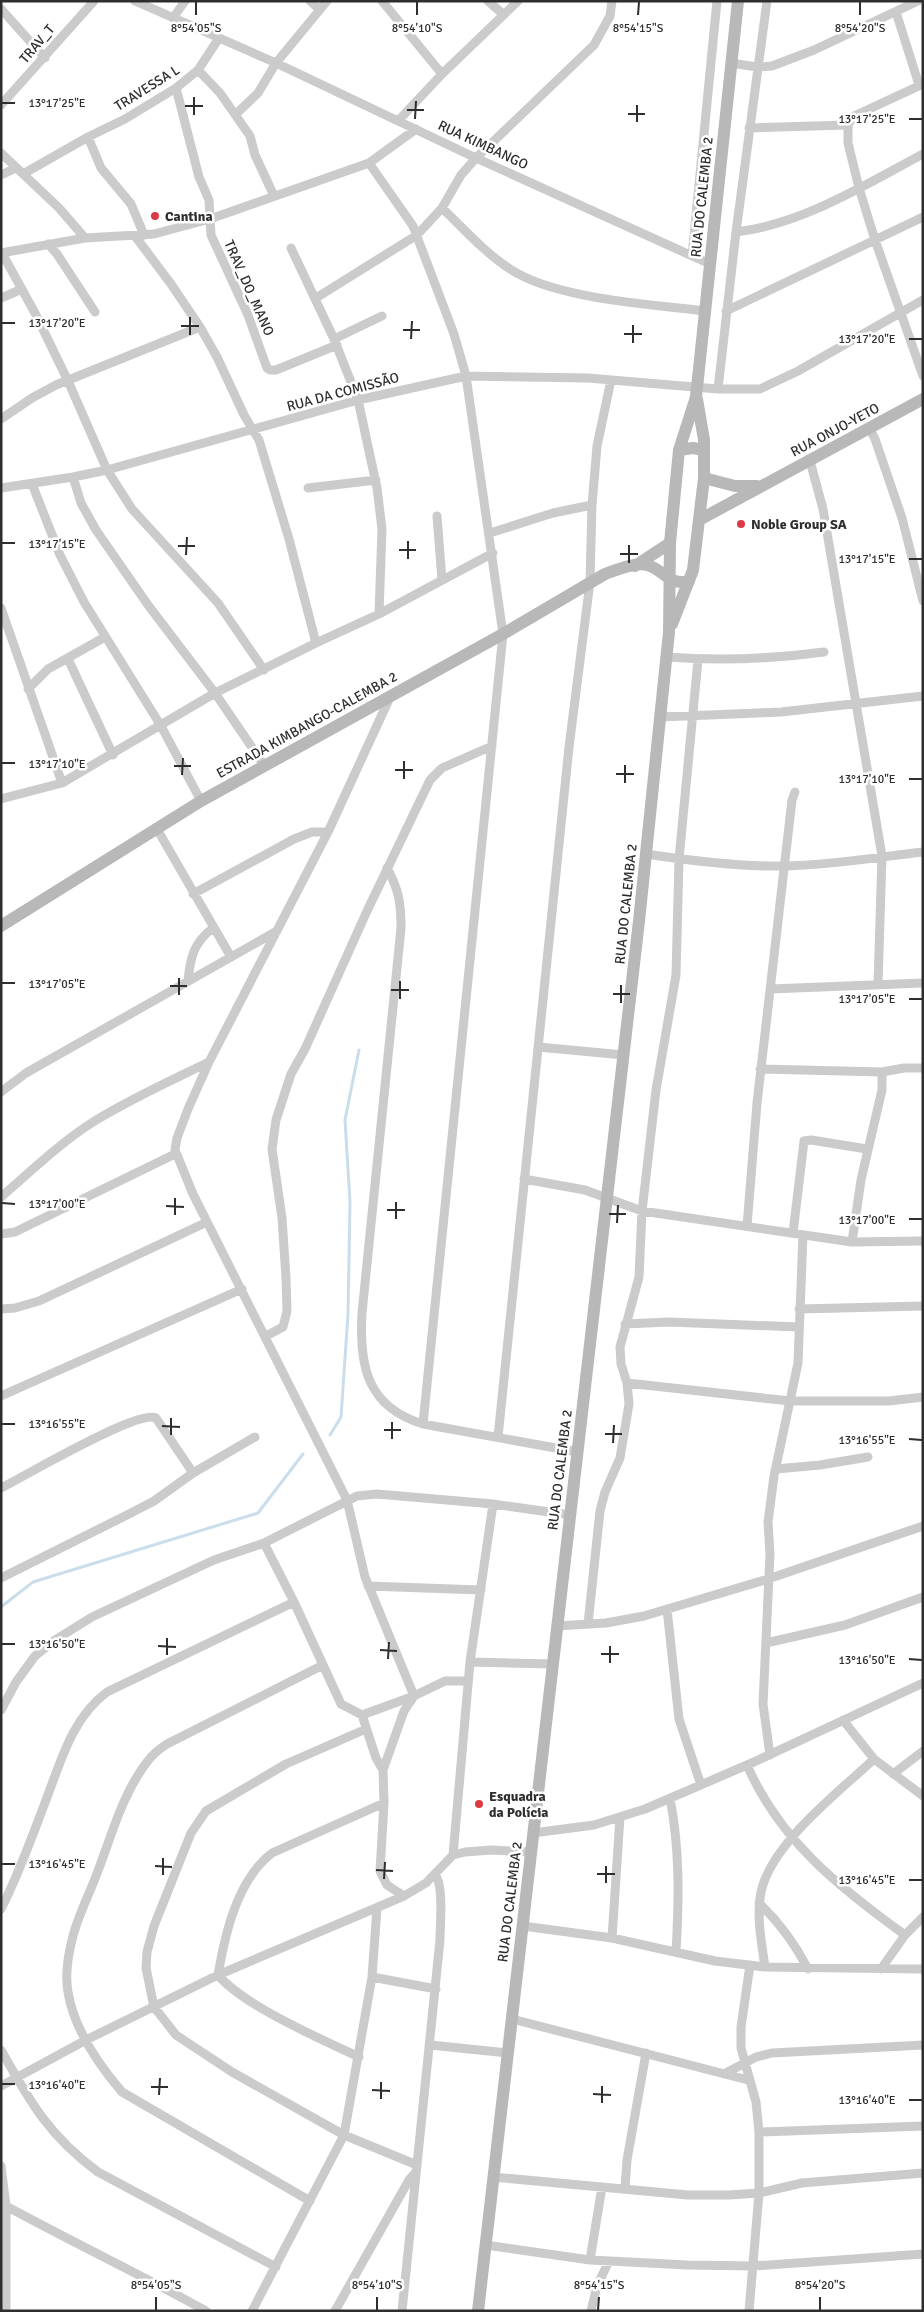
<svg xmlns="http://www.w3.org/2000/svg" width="924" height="2312" font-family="Signika,sans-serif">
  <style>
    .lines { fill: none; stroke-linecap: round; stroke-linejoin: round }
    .stream { stroke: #c9deea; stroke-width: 3 }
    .street { stroke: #cbcbcb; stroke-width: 9 }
    .secondary { stroke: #b8b8b8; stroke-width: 12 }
    .ticks { fill: none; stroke: #2e2e2e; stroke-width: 2 }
    .poi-dot { fill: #de3845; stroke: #fff; stroke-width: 2 }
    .labels { text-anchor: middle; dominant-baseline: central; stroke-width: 5; stroke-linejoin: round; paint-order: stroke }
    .street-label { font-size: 14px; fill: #2e2e2e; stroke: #fff }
    .poi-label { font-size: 14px; font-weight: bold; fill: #2e2e2e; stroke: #fff; text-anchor: start }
    .ticks-label { font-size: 12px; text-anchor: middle; fill: #2e2e2e; stroke: #fff; stroke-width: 5; stroke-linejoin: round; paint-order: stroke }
  </style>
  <rect width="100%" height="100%" fill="#fff"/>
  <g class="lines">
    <path class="stream" d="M330,1435l11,-18 7,-103 2,-112 -5,-82 14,-70
      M1,1607l32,-25 225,-69 45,-59"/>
    <path class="street" d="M135,1l141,62 200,95 234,106
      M310,1l9,8
      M382,1l60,73
      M488,1l16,14
      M1,9l44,49
      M896,12l23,73
      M173,18l12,-17
      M731,63l26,4 15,-1 42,-16 104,-49
      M198,70l22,23 30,43 5,19 19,41
      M923,84l-69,32 -6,9v18l11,45 16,52 48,136
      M176,88l23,89 10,23 2,35 37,80 19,53 3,2h6l61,-25
      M1,105l93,-104
      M236,114l22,-21 18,-30 51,-62
      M398,121l44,-47 76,-73
      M749,128l99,-3
      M88,137l13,31 30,36 13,31
      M1,153l58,55 26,30
      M369,163l44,63 41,108 12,42 37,258 -80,790
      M23,174l65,-37 37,-18 51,-31 22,-18 21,-32
      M1,175l15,-7
      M442,208c22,21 42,44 68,61 45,30 140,35 195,42
      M736,232c66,-8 129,-47 187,-78
      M135,236l36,48 29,43 17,30 27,58 15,25 30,99 27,104
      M48,244l9,10 38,58
      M291,248l43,91 24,61 19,88 5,41 -3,85
      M1,253l84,-15 69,-4 56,-15 159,-56 47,-34
      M2,253l34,62 32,66 39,89 25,39 86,94 46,67
      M692,256l25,-255
      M1,298l21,-9
      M316,298l101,-63 25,-27 19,-33 15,-17 118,-113 16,-29 2,-15
      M726,311l197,-94
      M334,339l48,-23
      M718,389l18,-157 31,-231
      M1,419l31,-21 24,-13 144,-58
      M870,429l5,10 27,79 21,83
      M810,461l13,48 59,347 -4,128
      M73,477l8,26 15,27 52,75 67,88 49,72
      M32,484l28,71 24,47 77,124 40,75
      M1,488l72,-11 34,-7 251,-70 108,-24 122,2 130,11h42l38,-18 125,-71
      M308,488l68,-8
      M437,516l5,64
      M490,533l63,-20 39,-8
      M1,608l61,175
      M666,657c54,4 106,2 158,-5
      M68,659l45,96
      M28,689l20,-20 57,-32
      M391,695l-63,137 -119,230 -21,47 -11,29 -2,12 18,44 154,306 18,77 49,119
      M660,717l121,-5 142,-16
      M1,799l61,-16 153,-90 101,-50 63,-29 114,-61
      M157,829l74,128
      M646,854c46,7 94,13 140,12 46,-1 92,-9 137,-14
      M387,868c12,22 14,35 14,60l-39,385c-3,53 5,94 61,111l155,28
      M193,894l101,-55 18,-7h16
      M188,981c2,-23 6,-39 25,-53
      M770,989l153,-6
      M538,1047l86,8
      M760,1069l122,3v18l-21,90 -9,62
      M882,1072l22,-4h19
      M1,1092l25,-19 251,-142
      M524,1179l61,11 57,21 210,31 71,-1
      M1,1197c30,-26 59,-54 92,-75 37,-23 77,-41 116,-60
      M747,1226l10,-123 35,-303 3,-8
      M793,1233l11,-92 7,-1 56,9
      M1,1234l14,-2 160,-78
      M1,1309l14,-1 24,-7 168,-79
      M799,1309l124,-3
      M625,1324l44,-2 130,5
      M266,1336l17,-9 4,-16 -1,-33 -4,-60 -10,-69 4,-29 15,-46 14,-25 62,-138 63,-131 12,-12 50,-22
      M627,1383l163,18h99l34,-4
      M1,1396l241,-107
      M498,1437l71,-690 21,-165 2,-77 5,-59 14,-66
      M776,1469l44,-4 48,-8
      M1,1488c24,-12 137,-79 155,-70l37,55 62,-36
      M264,1543l30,59 47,102 21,11 52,-19 31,-15h23
      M1,1578l126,-63 27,-14 39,-28
      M368,1586l113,4
      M667,1609l12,110 22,66
      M588,1624l12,-113 5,-19 15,-34 9,-54 -2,-21 -6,-19 -1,-17 19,-70 3,-66 14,-121 20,-115 3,-116 19,-199
      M557,1626l49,-3 38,-7 124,-37 155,-53
      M766,1643l79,-18 78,-28
      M470,1662l83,2
      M1,1710l15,-28 19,-26 20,-16 37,-23 122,-57 50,-17 93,-47 20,-2 116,10 77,11
      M362,1715l14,43 7,12 1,33 -4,68 7,14 17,11
      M843,1720l31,39 49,37
      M366,1729l-80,35 -80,47 -15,22 -37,93 -7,26 -1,16 8,39 22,28 56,37 112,63 73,30
      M770,1755l-7,-51 7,-150 -2,-32 6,-46 24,-113 5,-128
      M747,1765c33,76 93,123 158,170
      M383,1770l21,-59 10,-15
      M893,1774l30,-23
      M670,1798c10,52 9,102 6,154
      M533,1833l61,-8 51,-16 109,-47 169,-79
      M453,1855l17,-193 23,-158
      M759,1903c21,20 36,41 49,66
      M1,1909c18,-35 31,-72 45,-109 15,-39 26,-82 61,-108l187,-90
      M523,1926l89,12 103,23 50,6 158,2
      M612,1938l8,-121
      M765,1967c-3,-22 -8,-46 -5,-69 6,-51 78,-105 114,-139
      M881,1969l24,-34 18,-18
      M372,1977l64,12
      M512,2019l236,61
      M430,2045l78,8
      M1,2050c29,52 48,86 97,122l178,95
      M359,2057c-38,-18 -115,-51 -141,-82 7,-41 19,-95 54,-122l112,-50
      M724,2074l32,-17 16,-4 151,-8
      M1,2086l85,-46 132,-65 186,-79 22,-13 27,-28 12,-3 27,-2 39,2
      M759,2132l164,-6
      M1,2166l5,40v105
      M493,2177l195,18h41l30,-2 43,-10 121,-10
      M625,2189l2,-29 19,-107
      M310,2201l-188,-109c-24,-28 -48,-63 -54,-100 -3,-16 0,-36 4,-52 5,-22 16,-43 24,-64 15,-38 26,-82 51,-114 6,-8 12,-13 20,-18l156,-79
      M6,2206c66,36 134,68 200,105
      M485,2245l105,15 97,5 67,1 169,-12
      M590,2260l12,-73
      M252,2311l92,-176 28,-158 5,-69
      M335,2311l74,-131 7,-8
      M402,2311l38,-371c0,-16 4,-55 -5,-66
      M591,2311l6,-25 12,-25
      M749,2311l10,-118v-61l-3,-30 -15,-54v-21l9,-62"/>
    <path class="secondary" d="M679,450l14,-2 11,2
      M704,478l31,8h22
      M699,520l224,-121
      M635,566l35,-23
      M672,624l21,-54 11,-92v-38l-7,-41
      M1,926l200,-125 302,-167 102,-60c12,-4 29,-12 42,-9 18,5 21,21 42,16
      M478,2311l161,-1390 30,-289 1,-89 9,-93 17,-53 42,-396"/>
  </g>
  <path class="ticks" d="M196,15v-13M417,15v-13M638,15l1,-13M860,15v-13M2,103h13M185,106h18M407,110h17M628,114h17M194,115v-18M415,119l1,-18M909,119h13M637,122v-17M2,323h13M181,326h18M403,330h17M624,334h18M190,335v-18M411,339l1,-18M909,339h13M633,343v-18M2,543h13M178,546h17M399,550h17M620,554h18M186,555l1,-18M408,559v-18M909,559h13M629,563v-18M2,763h13M174,766h17M395,770h18M616,774h18M182,775l1,-17M404,779v-18M909,779h13M625,783v-18M2,983h13M170,986h17M391,990h18M613,994h17M179,995v-17M400,999v-18M909,999h13M621,1003v-18M2,1203l13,1M166,1206l18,1M387,1210h18M609,1214h17M175,1215v-17M396,1219v-17M909,1219h13M617,1223l1,-18M2,1424h13M162,1426l18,1M384,1430h17M605,1434h17M171,1435v-17M392,1439v-17M909,1439l13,1M613,1443l1,-18M2,1644h13M158,1646l18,1M380,1650l17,1M601,1654h18M167,1655v-17M388,1659l1,-17M909,1659l13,1M610,1663v-17M2,1864h13M155,1866l17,1M376,1870l17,1M597,1874h18M163,1875v-17M384,1879l1,-17M909,1880h13M606,1883v-17M2,2084h13M151,2087h17M372,2090l18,1M593,2094l18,1M159,2095l1,-17M381,2099v-17M909,2100h13M602,2103v-17M156,2310v-13M377,2310v-13M598,2310l1,-13M820,2310v-13"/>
  <g class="poi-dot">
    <circle cx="155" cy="216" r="5"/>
    <circle cx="741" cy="524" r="5"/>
    <circle cx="479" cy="1804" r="5"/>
  </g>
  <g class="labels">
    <g class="street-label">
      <text transform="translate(37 44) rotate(-50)">TRAV_T</text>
      <text transform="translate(147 88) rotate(-32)">TRAVESSA L</text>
      <text transform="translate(483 145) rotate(25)">RUA KIMBANGO</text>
      <text transform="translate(702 197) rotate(-84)">RUA DO CALEMBA 2</text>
      <text transform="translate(249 288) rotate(66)">TRAV_DO_MANO</text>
      <text transform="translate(343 392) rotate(-15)">RUA DA COMISSÃO</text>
      <text transform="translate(835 430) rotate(-28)">RUA ONJO-YETO</text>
      <text transform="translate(307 725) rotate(-29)">ESTRADA KIMBANGO-CALEMBA 2</text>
      <text transform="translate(626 904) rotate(-84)">RUA DO CALEMBA 2</text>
      <text transform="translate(560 1470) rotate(-83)">RUA DO CALEMBA 2</text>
      <text transform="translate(510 1902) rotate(-83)">RUA DO CALEMBA 2</text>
    </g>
    <g class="poi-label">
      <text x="165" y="216">Cantina</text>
      <text x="751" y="524">Noble Group SA</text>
      <text x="489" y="1796">Esquadra<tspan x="489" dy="16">da Polícia</tspan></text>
    </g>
  </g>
  <g class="ticks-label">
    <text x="196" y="32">8°54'05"S</text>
    <text x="417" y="32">8°54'10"S</text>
    <text x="638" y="32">8°54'15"S</text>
    <text x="860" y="32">8°54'20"S</text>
    <text x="57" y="107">13°17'25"E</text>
    <text x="867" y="123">13°17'25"E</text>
    <text x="57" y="327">13°17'20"E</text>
    <text x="867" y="343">13°17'20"E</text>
    <text x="57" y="548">13°17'15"E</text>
    <text x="867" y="563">13°17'15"E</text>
    <text x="57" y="768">13°17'10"E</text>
    <text x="867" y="783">13°17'10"E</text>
    <text x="57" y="988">13°17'05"E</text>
    <text x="867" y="1003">13°17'05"E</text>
    <text x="57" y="1208">13°17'00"E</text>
    <text x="867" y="1224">13°17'00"E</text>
    <text x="57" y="1428">13°16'55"E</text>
    <text x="867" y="1444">13°16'55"E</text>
    <text x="57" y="1648">13°16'50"E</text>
    <text x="867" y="1664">13°16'50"E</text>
    <text x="57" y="1868">13°16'45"E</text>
    <text x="867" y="1884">13°16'45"E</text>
    <text x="57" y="2089">13°16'40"E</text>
    <text x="867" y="2104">13°16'40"E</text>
    <text x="156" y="2289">8°54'05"S</text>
    <text x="377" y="2289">8°54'10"S</text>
    <text x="599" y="2289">8°54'15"S</text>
    <text x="820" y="2289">8°54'20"S</text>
  </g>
  <rect width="924" height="2312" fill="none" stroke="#2e2e2e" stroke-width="5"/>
</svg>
